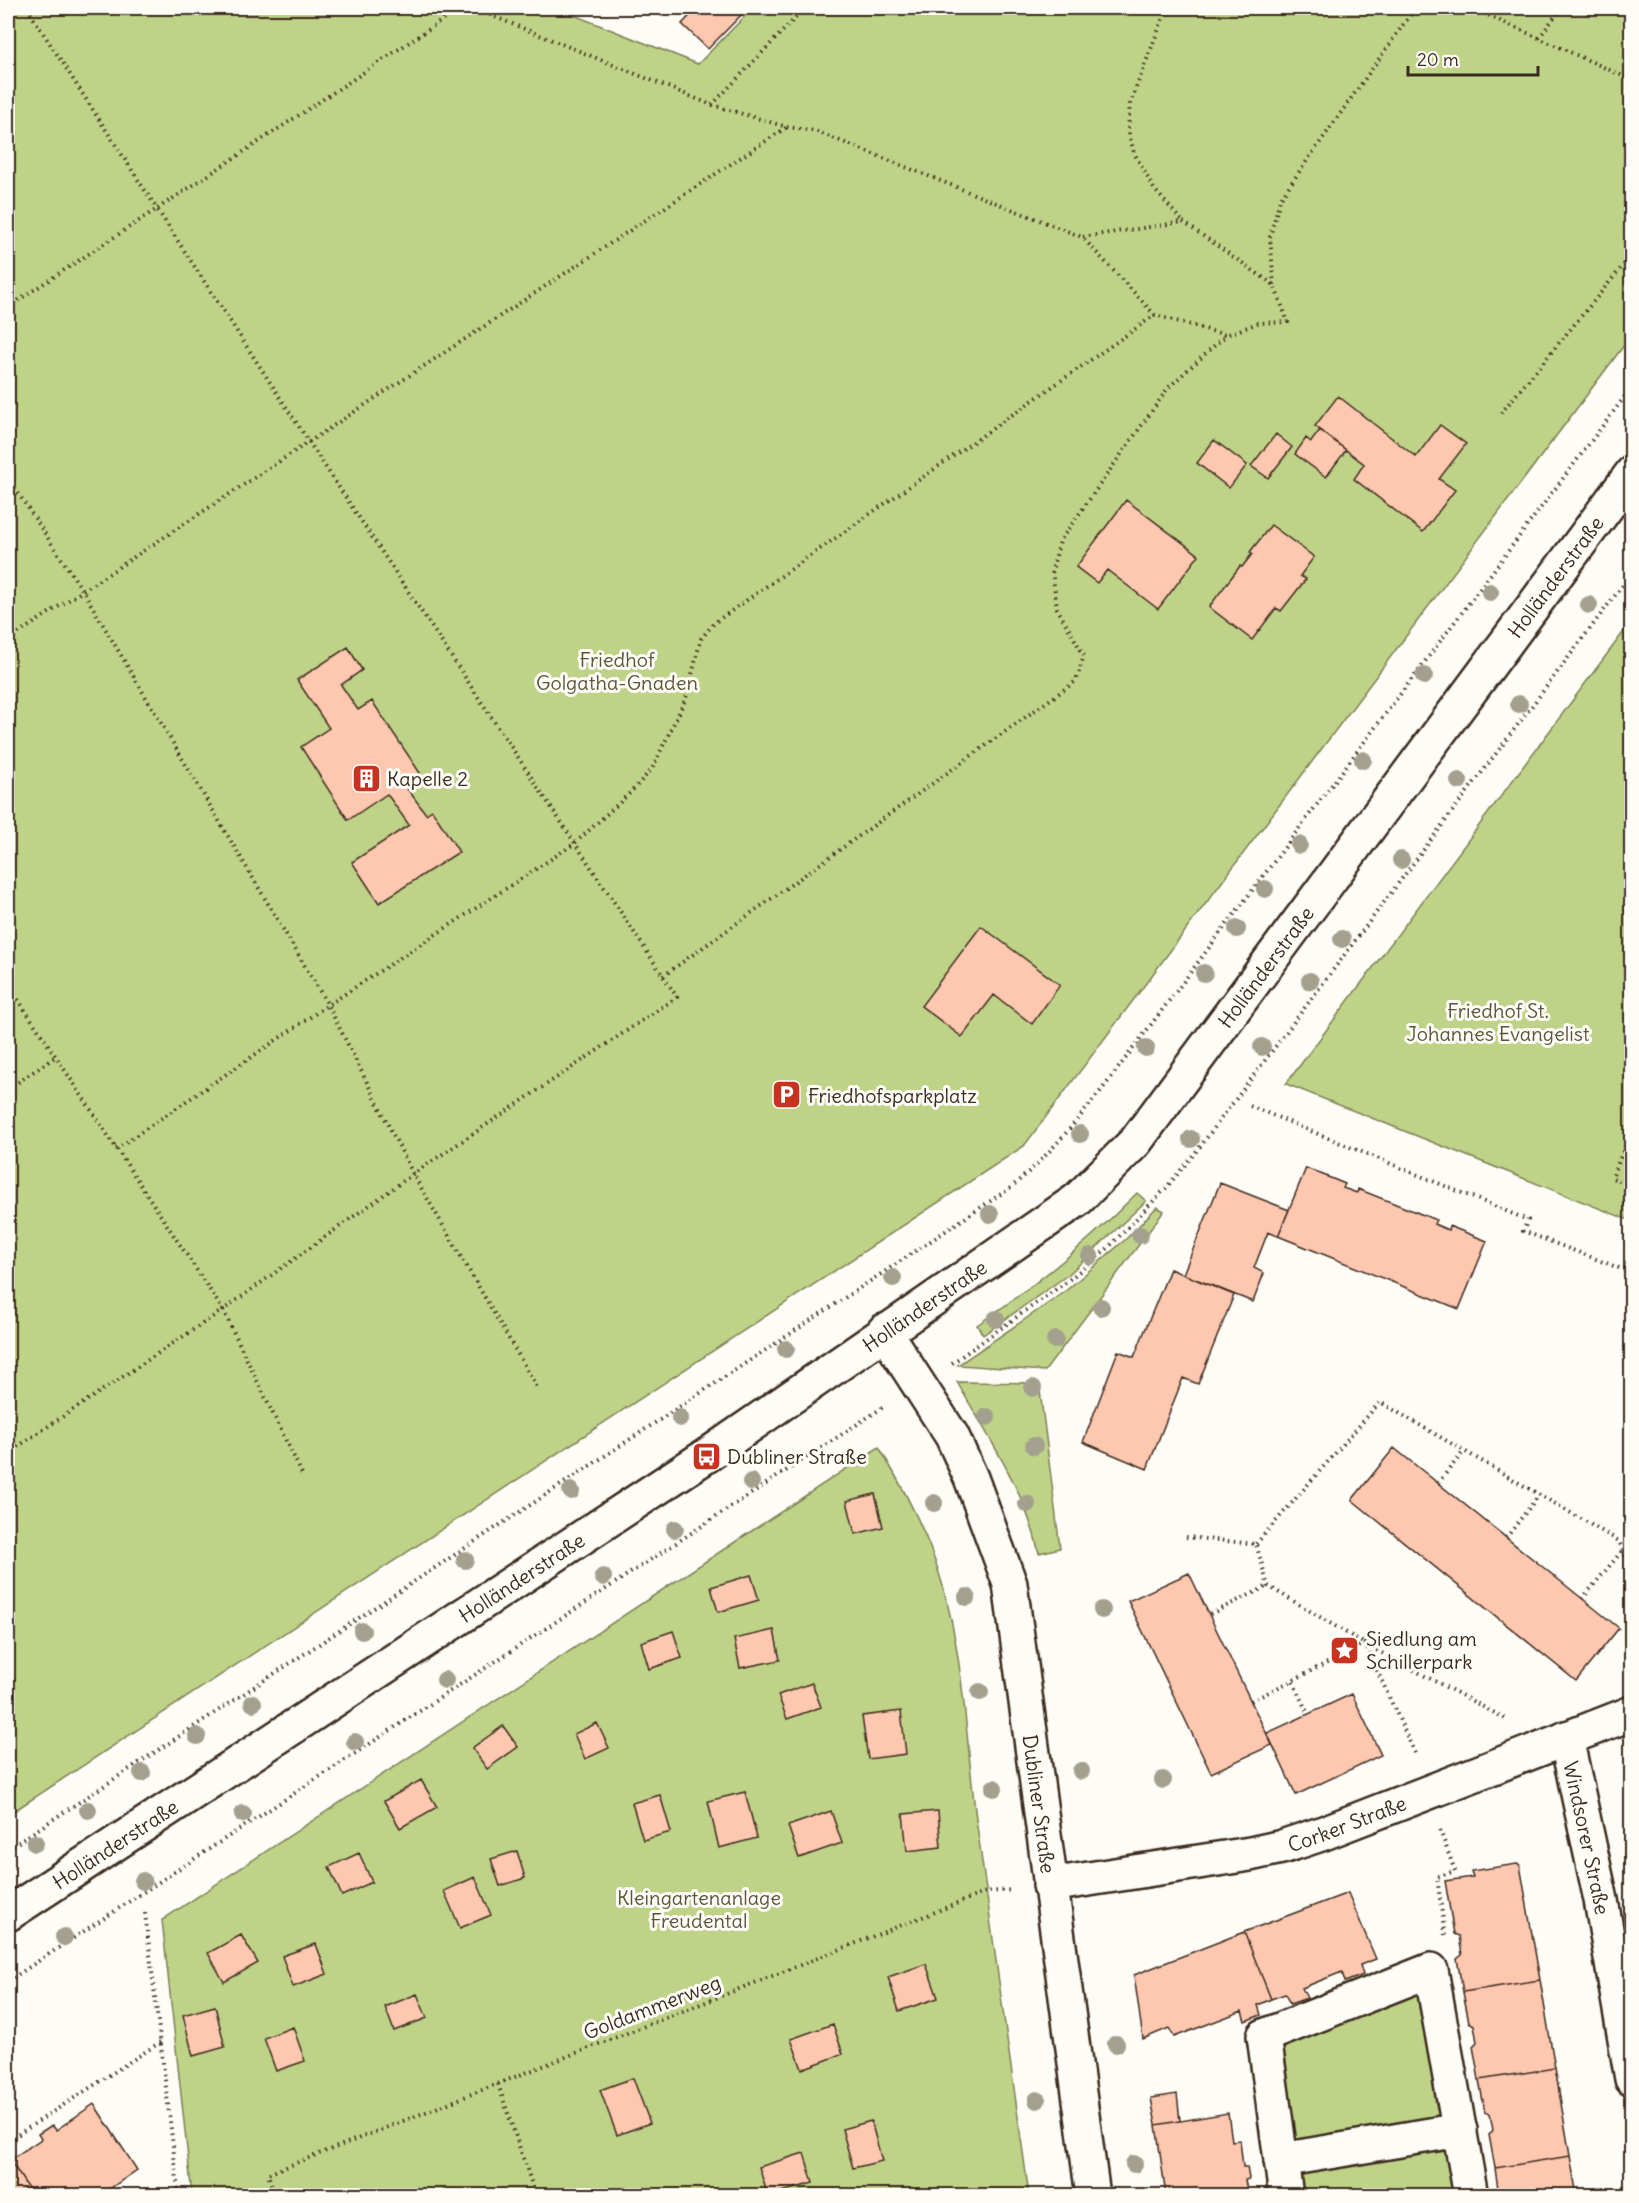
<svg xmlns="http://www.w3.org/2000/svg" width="1639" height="2203" font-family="Delius,sans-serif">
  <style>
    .green { fill: #bfd388; stroke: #7d7e53; stroke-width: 1.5 }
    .building { fill: #fdc7b0; stroke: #3b2a1e; stroke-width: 1.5 }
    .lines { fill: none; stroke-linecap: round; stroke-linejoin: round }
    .minor-casing { stroke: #3b2a1e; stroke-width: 38 }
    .path { stroke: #3b2a1e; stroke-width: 4; stroke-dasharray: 1.5 4.5; stroke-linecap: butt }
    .minor { stroke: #fdfcf7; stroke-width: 33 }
    .tree { fill: #a4a08e }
    .labels { text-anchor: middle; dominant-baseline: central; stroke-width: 6; stroke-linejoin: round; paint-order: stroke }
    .street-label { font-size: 20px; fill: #3b2a1e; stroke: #fdfcf7 }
    .park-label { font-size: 20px; fill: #5c5438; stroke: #fdfcf7 }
    .poi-label { font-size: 20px; fill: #3b2a1e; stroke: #fdfcf7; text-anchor: start }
  </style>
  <rect width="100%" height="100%" fill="#fdfcf7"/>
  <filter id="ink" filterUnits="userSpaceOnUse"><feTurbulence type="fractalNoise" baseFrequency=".0167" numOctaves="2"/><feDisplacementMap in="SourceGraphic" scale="12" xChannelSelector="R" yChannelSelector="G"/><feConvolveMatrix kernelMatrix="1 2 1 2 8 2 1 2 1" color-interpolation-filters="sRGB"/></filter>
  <g filter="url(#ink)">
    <path class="green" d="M8,8h548l142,56 55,-56h878v328l-607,810 -1016,669z
      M1631,622v599l-345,-137z
      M1137,1193l9,8 -77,73 -86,61 -6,-10c58,-39 111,-82 160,-132z
      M1157,1207l7,4 -119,160 -87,-6 104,-71 64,-55z
      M957,1382l82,1 21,165 -21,5c-14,-63 -51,-116 -82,-171z
      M879,1447c26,44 49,87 63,136 23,79 24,163 35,243 17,123 34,246 52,369h-837l-30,-275z
      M1409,1993l8,2 5,5 22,117 -144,26 -8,-2 -11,-91 4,-10z
      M1446,2146l11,49h-159l-1,-26z"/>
    <path class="building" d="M697,8h51l-40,41 -26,-25z
      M1338,396l78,61 24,-32 26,19 -27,35 16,11 -32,42 -69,-53 10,-15 -49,-38z
      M1320,430l26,20 -20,27 -31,-23 11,-16 5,4z
      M1276,434l16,13 -24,31 -17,-12z
      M1214,440l33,25 -18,23 -32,-25z
      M1126,500l73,55 -41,54 -51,-39 -10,13 -21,-16z
      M1271,525l43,32 -14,19 6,3 -25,32 -5,-3 -24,32 -43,-33 31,-41 2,1 10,-13 -2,-2z
      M348,647l14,23 -21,15 17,25 14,-9 48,72 -17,10 23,31 6,-4 27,42 -80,51 -27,-41 57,-37 -22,-31 -39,26 -47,-73 28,-19 -32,-48z
      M981,926l79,59 -28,39 -38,-29 -32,42 -41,-31z
      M1306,1168l39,16 -2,4 14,5 1,-4 78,31 -2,4 14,6 1,-4 38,15 -28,68 -181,-73z
      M1220,1183l69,27 -11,26 -10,-4 -14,36 10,5 -11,29 -70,-28z
      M1170,1269l64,26 -36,89 -15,-6 -36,91 -64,-27 35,-91 16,6z
      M1394,1448l225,180 -43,53 -224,-181z
      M875,1494l8,33 -28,7 -8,-33z
      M1189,1573l83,172 -61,28 -83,-172z
      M751,1575l8,25 -41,12 -7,-25z
      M774,1630l6,30 -40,8 -6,-29z
      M673,1631l9,27 -33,11 -8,-27z
      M812,1683l9,24 -34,12 -9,-24z
      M1352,1694l29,61 -85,40 -29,-62z
      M901,1711l5,43 -38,5 -6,-43z
      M597,1723l12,25 -24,11 -11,-25z
      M503,1726l15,21 -31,22 -15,-21z
      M421,1780l16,27 -37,21 -16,-27z
      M745,1792l12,46 -38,10 -11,-47z
      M660,1795l11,37 -28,8 -11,-37z
      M831,1811l11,32 -43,15 -11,-32z
      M938,1811l3,36 -34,4 -4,-37z
      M517,1851l8,27 -25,8 -9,-27z
      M359,1853l13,29 -30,14 -13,-29z
      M1517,1864l3,1 20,115 -77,12 -6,-33 5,-4 -3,-19 -5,-2 -9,-53 28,-4 -2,-6z
      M475,1877l16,38 -31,13 -16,-37z
      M1348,1893l28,66 -16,6 3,10 -18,7 -3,-10 -40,16 5,10 -17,6 -5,-10 -14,5 -27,-67z
      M1244,1932l27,67 -13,6 3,10 -16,6 -3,-10 -68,26 -5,-9 -26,11 -9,-64z
      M241,1935l17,28 -34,19 -16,-29z
      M316,1944l11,30 -34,13 -11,-31z
      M926,1964l12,34 -39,13 -11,-34z
      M1540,1980l15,88 -76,12 -6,-34 4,-4 -3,-17 -5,-3 -6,-30z
      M417,1994l10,24 -33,13 -9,-24z
      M215,2006l10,41 -32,9 -10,-41z
      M833,2024l10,30 -41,15 -11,-30z
      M293,2027l12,34 -29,10 -12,-33z
      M1555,2068l15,88 -75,12 -6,-33 4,-5 -3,-16 -5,-2 -6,-32z
      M633,2078l17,45 -33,12 -17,-45z
      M1177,2094l3,27 -24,4 -5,-27z
      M94,2104l43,66 -38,26h-66l-23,-36 31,-21 -3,-5 14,-9 4,5z
      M1228,2113l4,28 8,-1 3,27h4l2,12 -4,1 3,16h-82l-10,-71z
      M871,2121l11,40 -29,7 -11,-39z
      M804,2153l9,30 -45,13 -9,-29z
      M1570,2156l7,40h-78l-4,-28z
      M10,2160l23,36h-25v-34z"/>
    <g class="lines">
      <defs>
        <g id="minor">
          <path id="s1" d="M884,1331l68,105 19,42 39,106 83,612"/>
          <path id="s2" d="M1566,1738l35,162 31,179"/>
          <path id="s3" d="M1050,1885l200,-31 32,-7 39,-13 311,-121"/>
          <path id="s4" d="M8,1914l698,-458 371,-256 59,-59 496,-668"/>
          <path d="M1281,2160l179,-30"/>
          <path d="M1286,2196l-22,-160 167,-66 40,226"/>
        </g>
      </defs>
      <use href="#minor" class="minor-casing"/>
      <path class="path" d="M27,8l130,201 304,-201
        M473,8l239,97 75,22 28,4 267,106
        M1167,8l-37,95 -2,27 6,23 20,36 29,33
        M1472,8l160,72
        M1539,38l22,-30
        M712,105l93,-97
        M1183,222l91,63 14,37 -30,1 -32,12 -71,-20 -73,-78z
        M1274,285l-4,-48 10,-38 135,-191
        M8,307l149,-98 152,233 368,555 -264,177 -190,136 80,166
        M1501,413l131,-158
        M8,478l75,113 245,414 85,169 124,213
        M8,640l779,-513
        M663,976l413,-295 8,-25 -27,-48 -5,-38 8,-29 108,-153 58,-53
        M8,984l215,326 -215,143
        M8,1089l47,-32
        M1250,1106l278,114 -5,11 109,42
        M1632,1129l-20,49 20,8
        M116,1149l212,-144 246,-161 57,-52 21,-23 34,-71 15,-59 13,-16 441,-308
        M952,1363l114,-81 41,-33 59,-61 33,-40 433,-575
        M1438,1483l26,-32
        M1186,1537l70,7 12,42 97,58 141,75
        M1506,1538l33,-43
        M1256,1544l124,-142 239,139 13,32
        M1582,1599l40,-48
        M1210,1614l58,-28
        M1293,1682l15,32
        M1251,1701l114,-57 51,112
        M1440,1830l15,41 -18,6 8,58
        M8,1849l873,-575 129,-86c38,-31 67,-67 97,-105l525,-696
        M145,1913l34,283
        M8,1981l877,-575
        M498,2084l38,112
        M8,2141l154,-100
        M275,2196l-7,-22 718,-282 27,-2"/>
      <use href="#minor" class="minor"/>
    </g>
    <g class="tree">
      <circle cx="1490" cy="592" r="9"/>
      <circle cx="1589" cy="605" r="9"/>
      <circle cx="1424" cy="676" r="9"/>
      <circle cx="1519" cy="704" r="9"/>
      <circle cx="1363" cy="760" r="9"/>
      <circle cx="1459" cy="781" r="9"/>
      <circle cx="1299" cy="845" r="9"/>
      <circle cx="1401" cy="860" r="9"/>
      <circle cx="1265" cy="889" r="9"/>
      <circle cx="1237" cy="929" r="9"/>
      <circle cx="1342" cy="939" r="9"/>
      <circle cx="1204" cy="973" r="9"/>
      <circle cx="1310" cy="981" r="9"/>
      <circle cx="1262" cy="1047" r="9"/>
      <circle cx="1146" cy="1048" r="9"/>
      <circle cx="1080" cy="1134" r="9"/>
      <circle cx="1191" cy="1139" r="9"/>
      <circle cx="990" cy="1214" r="9"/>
      <circle cx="1140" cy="1235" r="9"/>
      <circle cx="1090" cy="1256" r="9"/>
      <circle cx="893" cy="1278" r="9"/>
      <circle cx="1101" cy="1307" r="9"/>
      <circle cx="996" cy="1319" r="9"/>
      <circle cx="1055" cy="1340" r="9"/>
      <circle cx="786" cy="1349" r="9"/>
      <circle cx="1033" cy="1388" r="9"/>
      <circle cx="987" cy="1417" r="9"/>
      <circle cx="680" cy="1418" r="9"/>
      <circle cx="1034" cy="1446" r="9"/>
      <circle cx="751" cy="1482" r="9"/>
      <circle cx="571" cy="1491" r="9"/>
      <circle cx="934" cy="1503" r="9"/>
      <circle cx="1027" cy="1504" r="9"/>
      <circle cx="675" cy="1529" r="9"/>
      <circle cx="465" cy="1560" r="9"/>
      <circle cx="603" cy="1577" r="9"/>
      <circle cx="967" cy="1597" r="9"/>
      <circle cx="1102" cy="1610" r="9"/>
      <circle cx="362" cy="1631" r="9"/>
      <circle cx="445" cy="1680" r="9"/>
      <circle cx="980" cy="1692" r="9"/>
      <circle cx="253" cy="1703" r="9"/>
      <circle cx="197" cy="1736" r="9"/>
      <circle cx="355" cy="1742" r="9"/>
      <circle cx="1081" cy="1771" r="9"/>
      <circle cx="142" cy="1773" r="9"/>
      <circle cx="1163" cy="1780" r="9"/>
      <circle cx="994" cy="1788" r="9"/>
      <circle cx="88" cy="1810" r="9"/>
      <circle cx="243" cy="1814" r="9"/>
      <circle cx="35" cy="1843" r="9"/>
      <circle cx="143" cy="1881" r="9"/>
      <circle cx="64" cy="1937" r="9"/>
      <circle cx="1116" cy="2044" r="9"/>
      <circle cx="1037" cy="2100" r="9"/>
      <circle cx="1134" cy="2164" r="9"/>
    </g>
  </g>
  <defs>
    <symbol id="building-square" viewBox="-11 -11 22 22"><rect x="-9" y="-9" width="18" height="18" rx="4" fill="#c8321e" stroke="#fdfcf7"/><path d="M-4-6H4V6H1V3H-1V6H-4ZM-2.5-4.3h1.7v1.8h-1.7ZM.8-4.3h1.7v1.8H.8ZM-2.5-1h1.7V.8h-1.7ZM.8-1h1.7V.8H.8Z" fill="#fff"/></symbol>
    <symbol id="parking-square" viewBox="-11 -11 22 22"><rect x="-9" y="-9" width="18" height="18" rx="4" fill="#c8321e" stroke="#fdfcf7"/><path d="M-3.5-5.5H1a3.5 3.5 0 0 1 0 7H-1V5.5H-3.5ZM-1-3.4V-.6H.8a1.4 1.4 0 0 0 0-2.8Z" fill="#fff"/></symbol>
    <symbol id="bus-square" viewBox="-11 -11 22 22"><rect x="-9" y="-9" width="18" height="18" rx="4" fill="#c8321e" stroke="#fdfcf7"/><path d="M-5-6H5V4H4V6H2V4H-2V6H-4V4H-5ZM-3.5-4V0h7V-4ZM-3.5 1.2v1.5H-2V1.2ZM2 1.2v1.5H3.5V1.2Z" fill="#fff"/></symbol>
    <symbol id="sight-square" viewBox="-11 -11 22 22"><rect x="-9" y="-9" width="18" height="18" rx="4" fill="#c8321e" stroke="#fdfcf7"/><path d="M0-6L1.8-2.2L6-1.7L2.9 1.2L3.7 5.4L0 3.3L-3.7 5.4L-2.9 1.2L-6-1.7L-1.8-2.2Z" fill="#fff"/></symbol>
  </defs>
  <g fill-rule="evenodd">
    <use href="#building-square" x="350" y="762" width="33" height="33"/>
    <use href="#parking-square" x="770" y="1078" width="33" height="33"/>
    <use href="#bus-square" x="690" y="1440" width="33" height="33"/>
    <use href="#sight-square" x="1328" y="1634" width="33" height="33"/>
  </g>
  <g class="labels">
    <g class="street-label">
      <text stroke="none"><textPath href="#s4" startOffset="2072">Holländerstraße</textPath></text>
      <text stroke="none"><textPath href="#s4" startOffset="1586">Holländerstraße</textPath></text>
      <text stroke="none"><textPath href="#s4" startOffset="1100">Holländerstraße</textPath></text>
      <text stroke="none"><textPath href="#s4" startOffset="614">Holländerstraße</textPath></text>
      <text stroke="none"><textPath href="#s1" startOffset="506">Dubliner Straße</textPath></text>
      <text stroke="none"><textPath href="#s3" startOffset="304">Corker Straße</textPath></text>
      <text stroke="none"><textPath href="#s2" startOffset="102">Windsorer Straße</textPath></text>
      <text stroke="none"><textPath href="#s4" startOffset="128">Holländerstraße</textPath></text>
      <text transform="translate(652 2007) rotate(-21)">Goldammerweg</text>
    </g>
    <g class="park-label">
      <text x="617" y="659">Friedhof<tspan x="617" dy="23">Golgatha-Gnaden</tspan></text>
      <text x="1498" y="1010">Friedhof St.<tspan x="1498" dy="23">Johannes Evangelist</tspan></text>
      <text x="699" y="1897">Kleingartenanlage<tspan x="699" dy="23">Freudental</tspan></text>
    </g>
    <g class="poi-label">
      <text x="387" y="778">Kapelle 2</text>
      <text x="808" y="1095">Friedhofsparkplatz</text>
      <text x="727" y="1456">Dubliner Straße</text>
      <text x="1366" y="1638">Siedlung am<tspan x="1366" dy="23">Schillerpark</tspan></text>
    </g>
  </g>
  <rect width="1639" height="2203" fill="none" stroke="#fdfcf7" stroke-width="30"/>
  <rect x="15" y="15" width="1609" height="2173" fill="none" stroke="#3b2a1e" stroke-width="2" filter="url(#ink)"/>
  <path d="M1408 66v9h130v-9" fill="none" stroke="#3b2a1e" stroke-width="3"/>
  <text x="1417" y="66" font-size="18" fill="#3b2a1e" stroke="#fdfcf7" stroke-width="4.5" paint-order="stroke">20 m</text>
</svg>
